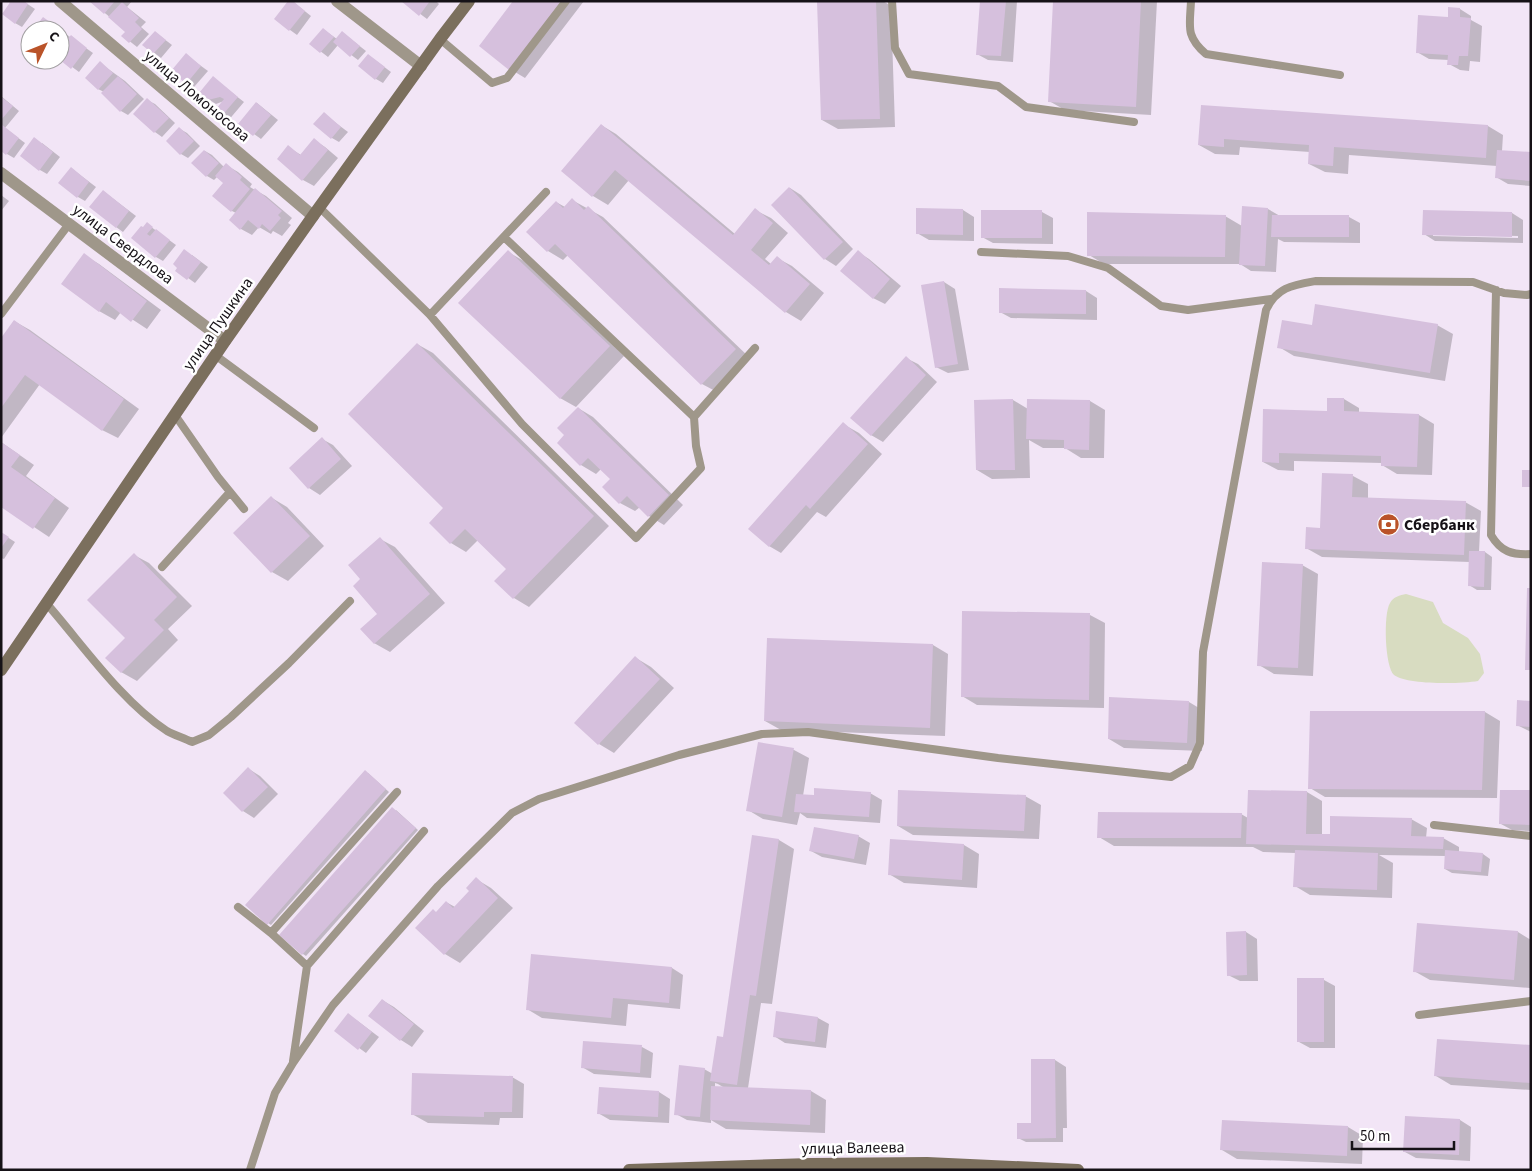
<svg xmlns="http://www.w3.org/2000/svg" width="1532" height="1171" font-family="'Source Sans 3',sans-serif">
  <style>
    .green { fill: #d8dcc1 }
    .shadow { fill: #0003; fill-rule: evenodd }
    .building { fill: #d6c0dd }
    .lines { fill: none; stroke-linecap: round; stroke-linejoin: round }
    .lane { stroke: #9f978a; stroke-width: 8 }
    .street { stroke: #9f978a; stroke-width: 12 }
    .secondary { stroke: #7b6f5d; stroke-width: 12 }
    .labels { text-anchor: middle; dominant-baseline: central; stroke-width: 5; stroke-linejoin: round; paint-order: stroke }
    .street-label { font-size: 16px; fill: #161217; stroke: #fff }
    .poi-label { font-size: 16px; font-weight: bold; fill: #161217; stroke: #fff; text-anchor: start }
  </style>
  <rect width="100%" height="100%" fill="#f2e5f6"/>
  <path class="green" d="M1406,594l27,8 10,21 25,15 12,16 4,19 -6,8c-17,3 -71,4 -84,-6 -9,-8 -11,-61 -4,-72 3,-6 10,-8 16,-9z"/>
  <path class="shadow" d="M7,1h16l12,8 -13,18 -7,-4 -4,-20z
    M90,1h42l-5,6 19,15 -5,5 8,7 -12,13 -14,-11 4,-5z
    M292,1l19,15 -14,19 -22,-16z
    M403,1h33l3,3 -12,15z
    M515,1h69l-59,77 -15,-9z
    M818,1h65l8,5 4,121 -57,2 -16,-9z
    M981,1h36l-4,61 -25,-2 -11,-6z
    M1055,1h102l-6,114 -86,-5 -16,-9z
    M1494,1h37v1h-36z
    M1449,9h11l11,7v4l11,6 -2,36 -10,-1 -1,10 -9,-1 -11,-6v-4l-20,-1 -12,-7 32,-34z
    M50,23l43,30 -14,19 -19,-14v-28h-25z
    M324,30l13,9 6,-6 23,18 -8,9 -20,-15 -10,12 -17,-13z
    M155,32l17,13 -11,13 -17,-13z
    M186,55l22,16 -14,16 -7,-4z
    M375,60l16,12 -8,11 -7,-4z
    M100,63l25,18 19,18 -16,16 -7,-4 -18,-18 1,-1 -6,-3z
    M213,78l31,24 -17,20 -7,-4 4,-17 -8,3 -8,-5z
    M1,96l18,15 -14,17 20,15 -11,15 -7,-4 -6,-28z
    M147,100l8,4 20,19 -13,14 -7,-5 -20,-18z
    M257,103l21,17 -17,19 -21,-15z
    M1202,106l286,20 15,9 -1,16 29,3v32l-23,-2 -12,-7 1,-11 -148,-11 -1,19 -23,-2 -16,-8 1,-12 -70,-5 -1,8 -24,-1 -16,-9z
    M324,114l24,18 -9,10 -7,-4z
    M601,125l15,9 119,100 20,-24 16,8 17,15 -23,26 6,5 6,-6 15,8 32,27 -23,28 -15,-9 -157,-132 -21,25 -15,-9 -30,-25z
    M180,129l7,4 13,13 -12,12 -7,-4z
    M314,140l11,7 13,11 -24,28 -11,-6 -15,-33 13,8z
    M42,143l18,14 -13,17 -7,-4z
    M205,151l7,4 12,12 2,-2 12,7 14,12 -2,3 5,3 11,6 26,22 -4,5 3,2 -9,11 -9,-5 -2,3 -12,-7 -7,8 -11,-6 -5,-16 -4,-2 -7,-28 -8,-6 -3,3 -7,-4z
    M71,168l25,19 -11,14 -7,-4z
    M790,188l11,7 52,54 -17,17 -11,-7 -53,-54z
    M103,191l33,25 -13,16 -7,-5z
    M1,195l8,6 -8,10z
    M572,200l31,17 147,141 -33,34 -15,-8 -134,-129 -5,5 -15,-9 -21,-19 29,-30 9,5z
    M1268,209l12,7 69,1 11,6v20l-76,-1 -6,-3 -2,33 -25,-1 -11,-7h-136l-15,-9 136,-39 17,10z
    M963,210l11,7v24l-45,-1 -12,-7z
    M1424,211l88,2 11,7v23l-88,-2 -11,-7zM1433,234l85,2v2l-85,-2z
    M1042,212l11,6v26l-60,-1 -11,-6z
    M147,224l29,21 -13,16 -7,-4 -13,-28z
    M508,252l16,9 100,95 -48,51 -16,-9z
    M858,252l11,7 32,27 -16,18 -12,-6z
    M84,255l15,9 62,46 -14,19 -26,-17 -6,8 -16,-9z
    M192,255l16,12 -13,16 -18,-13z
    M944,282l11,7 14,81 -21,3 -12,-6z
    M1086,291l11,7v22l-86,-2 -11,-6z
    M14,321l16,9 109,79 -21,29 -16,-8 -62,-46 -39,54v-98z
    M1437,325l16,9 -8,47 -151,-25 -15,-9 34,-21z
    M417,344l16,9 176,173 -80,81 -15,-9 -6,-29 -30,-29 -12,12 -15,-9z
    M906,358l12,6 19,18 -54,60 -12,-7z
    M1329,399h15l15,9v5l60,2 15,9 -2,51 -35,-1 -15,-9v-2l-88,-2v10l-16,-1 -15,-8 65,-50z
    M1013,400l15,9 62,-8 15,9 -1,48h-23l-16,-10h-22l-14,-8 1,38 -38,1 -15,-9z
    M578,408l15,9 90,88 -19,20 -15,-9 -9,-9 -5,4 -15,-8 -8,-24 -11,-10 -5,5 -15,-9 -15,-30z
    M843,424l16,9 23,21 -56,63 -9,-5 -36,41 -12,-7z
    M322,439l11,6 19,21 -32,29 -11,-7z
    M1,442l33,23 -8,11 43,32 -20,29 -48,-32z
    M1323,475l30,1 15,8v15l97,3 16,9 -2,41h6l7,5 -1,33h-14l-8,-5 1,-23 -148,-5 -16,-9 16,-19z
    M272,498l15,9 37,39 -36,35 -16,-9 -37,-39z
    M1,533l14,9 -11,17 -3,-1z
    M380,539l15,8 50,56 -55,49 -16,-9 5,-29 -17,-35z
    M134,555l15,8 43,43 -24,23 10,11 -41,41 -16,-9 6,-34z
    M1302,565l16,9 -5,102 -39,-2 -15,-9z
    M1090,615l15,8 -1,85 -127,-3 -15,-9z
    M933,645l15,9 -3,82 -164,-6 -16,-9z
    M636,658l15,9 23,21 -60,65 -15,-9z
    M1189,702l15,9 -2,40 -78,-3 -15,-9z
    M1531,702v30l-14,-7z
    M1485,712l15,9 -3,77 -172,-1 -15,-9z
    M759,744l35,6 15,8 -6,38 67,-3 12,7 -2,23 -73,-5 -7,-5 -3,12 -34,-6 -15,-9z
    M249,769l11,7 18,18 -24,24 -11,-7 -19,-18z
    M368,773l21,19 -118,133 -3,-2z
    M1249,791l58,1 15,9v34h9l80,-16 16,9 -1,10h17l16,9v5l24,2 7,5 -2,17 -36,-3 -7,-4 1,-13 -67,-1 14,8 -1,35 -82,-3 -15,-9 1,-33 -33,-1 -10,-5 -139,-1 -15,-9 142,-23 7,4z
    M1531,792v39l-19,-1 -11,-6z
    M1025,796l16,9 -2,34 -126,-4 -15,-9z
    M396,810l22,20 -112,126 -3,-2 -22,-20z
    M753,836l26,4 15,9 -22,155 -11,-1 -13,85 63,3 15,9 -1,33 -99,-4 -15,-9v3l-24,-3 -11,-6 28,-45 9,5 11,-35zM715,1083l3,1 5,3h-8z
    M858,836l12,7 -4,22 -44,-8 -11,-6z
    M891,840l73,5 15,9 -2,34 -73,-5 -15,-9z
    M476,879l15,9 22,20 -53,55 -15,-9 -28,-26 20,-15 9,-11 9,5 16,-16z
    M1246,932l11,7 1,42h-18l-12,-6z
    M1518,932l13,8 -1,48 -100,-8 -16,-9z
    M532,955l140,13 11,7 -3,34 -52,-5 -2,22 -84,-8 -15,-9z
    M1324,980l11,6v62h-25l-11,-6z
    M382,1000l12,7 30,24 -12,16 -11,-7 -31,-24z
    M777,1012l41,6 11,6 -3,24 -41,-5 -11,-7z
    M355,1019l24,18 -13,16 -30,-22z
    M1531,1046v44l-80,-5 -15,-9z
    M642,1047l11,6 -2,25 -57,-4 -12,-7z
    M1055,1060l11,7 1,61h-4v14h-37l-8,-4 15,-14z
    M512,1077l12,7 -1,34h-23l-1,7 -71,-2 -16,-9z
    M659,1092l11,7 -1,24 -59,-3 -12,-7z
    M1406,1118l54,2 11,7 -1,34 -54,-3 -11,-6z
    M1348,1127l15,9 -1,28 -125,-5 -15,-9z"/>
  <path class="building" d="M11,1h13l4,3 -13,20 -13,-10z
    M89,1h26l-11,13z
    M288,1h5l12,10 -16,20 -15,-12z
    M401,1h29l-11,15z
    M513,1h49l-53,69 -30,-24z
    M817,1h59l4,118 -59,1z
    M980,1h26l-5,55 -25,-1z
    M1053,1h88l-5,106 -88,-5z
    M122,2l17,16 -4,4 7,7 -13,14 -8,-7 4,-4 -17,-15z
    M1448,7l12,1v9l11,1 -3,38h-9l-1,9h-11l1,-10 -32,-2 2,-38 30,2z
    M43,17l22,16 -5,7v-10h-27z
    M323,28l11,9 -14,16 -11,-9z
    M155,31l11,9 -13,14 -11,-9z
    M342,31l18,15 -10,11 -17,-15z
    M71,35l16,13 -16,21 -11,-9v-11z
    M186,53l15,13 -15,18 -15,-13z
    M368,54l17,13 -10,13 -17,-14z
    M100,61l13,12 -15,17 -13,-12z
    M118,76l19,18 -17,18 -19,-19z
    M213,76l25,21 -19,22 -6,-6 11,-14 -4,-2 -12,3 -9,-7z
    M1,97l12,9 -12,14z
    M147,98l22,20 -15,15 -21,-19z
    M256,102l15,13 -18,21 -15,-12z
    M1201,105l287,20 -2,33 -152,-11 -1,19 -25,-2 1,-19 -85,-6v8l-26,-2z
    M324,112l17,15 -10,12 -18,-15z
    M1,124l18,14 -13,17 -5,-4z
    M601,124l132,111 22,-27 18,15 -22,27 18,15 8,-9 33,28 -25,29 -170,-143 -23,27 -31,-26z
    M179,127l15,14 -14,14 -14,-14z
    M34,137l19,15 -14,19 -19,-15z
    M314,138l14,12 -26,31 -25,-22 11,-14 12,10z
    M204,150l15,13 -13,14 -15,-14z
    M1497,150l34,2v29l-36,-3z
    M226,163l16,14 -2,3 10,9 -19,23 -19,-16 11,-13 -8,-7z
    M71,167l18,15 -12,16 -19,-15z
    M789,187l54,55 -19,18 -53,-55z
    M255,188l27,23 -4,4 3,3 -11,13 -8,-7 -3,5 -11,-9 -8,10 -11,-10z
    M103,190l26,21 -13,17 -27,-21z
    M572,198l12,12 4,-4 148,143 -35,36 -146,-141 -8,8 -21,-20 30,-31 7,7z
    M1242,206l26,2 -3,58 -26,-1z
    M916,208l47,1v26l-47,-1z
    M981,210h61v28h-61z
    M1423,210l89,2v25l-90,-2z
    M1087,212l139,3 -1,42 -138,-1z
    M1272,215h77v22h-78z
    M147,222l6,5 -6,7 3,2 6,-7 14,11 -15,18 -24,-20 10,-12 2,1z
    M184,249l17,13 -14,18 -12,-9 2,-3 -4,-4z
    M508,250l102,96 -50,53 -102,-96z
    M858,250l32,29 -17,20 -33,-28z
    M84,253l63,48 -16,21 -25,-20 -7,10 -38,-28z
    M944,281l14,83 -23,4 -14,-83z
    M999,288l87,2v24l-87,-1z
    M1315,304l123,20 -8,49 -153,-25 5,-28 30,5z
    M14,320l110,79 -22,32 -77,-56 -24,33v-70z
    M417,343l177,173 -81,83 -19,-18 12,-12 -41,-40 -15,15 -21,-21 14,-15 -95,-94z
    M906,356l20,19 -55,61 -21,-18z
    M1327,398h17v13l75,3 -2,53 -36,-1v-10l-102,-3v10l-17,-1 1,-53 64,2z
    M1013,399l2,71h-39l-2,-70z
    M1027,399l63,1 -1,50 -25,-1v-9l-38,-1z
    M578,407l91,88 -21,22 -21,-21 -8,8 -17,-17 8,-8 -22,-21 -8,8 -23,-23 7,-8 -7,-7z
    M843,422l25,22 -58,65 -4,-4 -37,42 -21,-18z
    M322,437l19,22 -33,30 -19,-21z
    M1,442l19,13 -9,12 44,31 -22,31 -32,-22z
    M1522,470h9v17h-9z
    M1322,473l31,1 -1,23 114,4 -2,54 -159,-6 1,-22 14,1z
    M271,496l39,40 -39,37 -38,-40z
    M1,532l8,5 -8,11z
    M380,537l50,57 -56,50 -14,-15 17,-15 -24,-28 7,-7 -12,-14z
    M1469,551h16l-1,36 -16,-1z
    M134,553l43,44 -23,23 10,10 -43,43 -16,-15 20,-20 -38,-38z
    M1262,562l41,2 -5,104 -41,-2z
    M1527,588h4v82h-6z
    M962,611l128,2 -1,87 -128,-3z
    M767,638l166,6 -3,84 -166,-7z
    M635,656l25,23 -62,66 -24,-22z
    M1109,697l80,4 -2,42 -79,-4z
    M1517,700l14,1v26l-15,-1z
    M1310,711h175l-3,79 -174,-1z
    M758,742l36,6 -12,69 -36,-6z
    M248,767l20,20 -26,25 -19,-19z
    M365,770l21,19 -119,136 -22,-20z
    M814,788l57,4 -2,25 -75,-5 2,-18 18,1z
    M898,790l128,5 -2,36 -127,-5z
    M1248,790l59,1 -1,43h24v-18l82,2 -1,18 33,1 -1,12 -197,-5z
    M1500,790h31v35l-32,-1z
    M392,807l24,21 -114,127 -23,-20z
    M1098,812l144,1 -1,25h-144z
    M814,827l45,8 -5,24 -45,-8z
    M752,835l27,4 -23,157 -6,-1 -13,90 -27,-4 7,-45 6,1z
    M890,839l74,5 -2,36 -74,-5z
    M1295,850l83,3 -1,37 -84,-3z
    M1445,850l38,3 -2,19 -37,-3z
    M476,877l22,21 -54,57 -29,-27 18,-19 3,3 10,-11 7,7 16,-17 -3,-3z
    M1417,923l101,8 -4,49 -101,-8z
    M1246,931l1,44 -20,1 -1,-44z
    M531,954l141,13 -3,36 -56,-5 -2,20 -85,-8z
    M1297,978h27v64h-27z
    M382,999l32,25 -14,17 -32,-25z
    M776,1011l42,6 -3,25 -42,-5z
    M348,1013l24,19 -14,18 -24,-19z
    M1437,1039l94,6v38l-97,-7z
    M583,1041l59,4 -2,28 -59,-5z
    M1031,1059h24l1,79 -39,1v-16h14z
    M679,1065l26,3 -5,49 -26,-2z
    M412,1073l101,3 -1,36h-28v5l-73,-2z
    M711,1086l100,4 -1,35 -100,-5z
    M599,1087l60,4 -1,26 -61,-3z
    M1405,1116l55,3 -1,36 -56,-3z
    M1222,1120l126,6 -1,30 -127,-6z"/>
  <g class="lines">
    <path class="lane" d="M892,1l3,47 14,26 89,12 28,21 108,15
      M1191,1c-1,25 -6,35 15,53l134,21
      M440,39l52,44 15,-5 59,-77
      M319,207l111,108 92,109 114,114 65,-70 -5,-22 -2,-29 61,-69
      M504,237l190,180
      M981,252l87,4 40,12 53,38 27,4 83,-11
      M1496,290l-5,245c10,17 21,20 40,19
      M1,314l68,-90
      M430,315l116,-123
      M215,355l99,73
      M175,415l43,62 26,32
      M162,567l68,-75
      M47,604c35,40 75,98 120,127 7,4 17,7 25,11l17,-7 22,-18 58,-54 61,-62
      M1434,825l97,11
      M238,907l33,26
      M307,966l-36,-33 126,-141
      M1419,1015l112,-14
      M293,1061l14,-95 117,-135
      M250,1170l25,-77 18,-30 40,-58 105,-119 74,-73 27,-14 140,-44 83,-21 46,-2 190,26 173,19 19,-11 10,-23 3,-91 63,-342c11,-23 27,-25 50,-29l157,1 31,11 23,2 4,-1"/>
    <path class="street" d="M60,1l253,215
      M337,1l84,65
      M1,173l224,168"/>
    <path class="secondary" d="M1,670l224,-329 88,-125 127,-177 29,-38
      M629,1170l181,-6 117,-1 151,7"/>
  </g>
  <defs>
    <symbol id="bank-disc" viewBox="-11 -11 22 22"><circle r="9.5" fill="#ba5329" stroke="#fff"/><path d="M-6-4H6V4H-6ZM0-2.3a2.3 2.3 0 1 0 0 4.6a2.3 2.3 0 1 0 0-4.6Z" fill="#fff"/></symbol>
  </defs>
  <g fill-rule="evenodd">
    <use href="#bank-disc" x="1376" y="512" width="25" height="25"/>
  </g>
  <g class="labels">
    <g class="street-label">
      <text transform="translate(197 96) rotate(40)">улица Ломоносова</text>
      <text transform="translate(123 244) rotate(37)">улица Свердлова</text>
      <text transform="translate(218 324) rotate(-55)">улица Пушкина</text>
      <text transform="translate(853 1148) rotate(-1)">улица Валеева</text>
    </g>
    <g class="poi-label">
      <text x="1404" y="525">Сбербанк</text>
    </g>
  </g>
  <rect width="1532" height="1171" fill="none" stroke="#161217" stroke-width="5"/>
  <g transform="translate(45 45) rotate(47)"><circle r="24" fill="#ffffff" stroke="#a2a0a2"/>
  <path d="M0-4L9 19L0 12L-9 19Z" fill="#ba5329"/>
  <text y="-8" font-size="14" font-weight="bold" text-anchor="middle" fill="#161217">С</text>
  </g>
  <path d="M1352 1141v8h102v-8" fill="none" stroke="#161217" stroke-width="2.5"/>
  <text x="1360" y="1141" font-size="15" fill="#161217" stroke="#ffffff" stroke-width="4" paint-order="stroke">50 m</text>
</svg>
